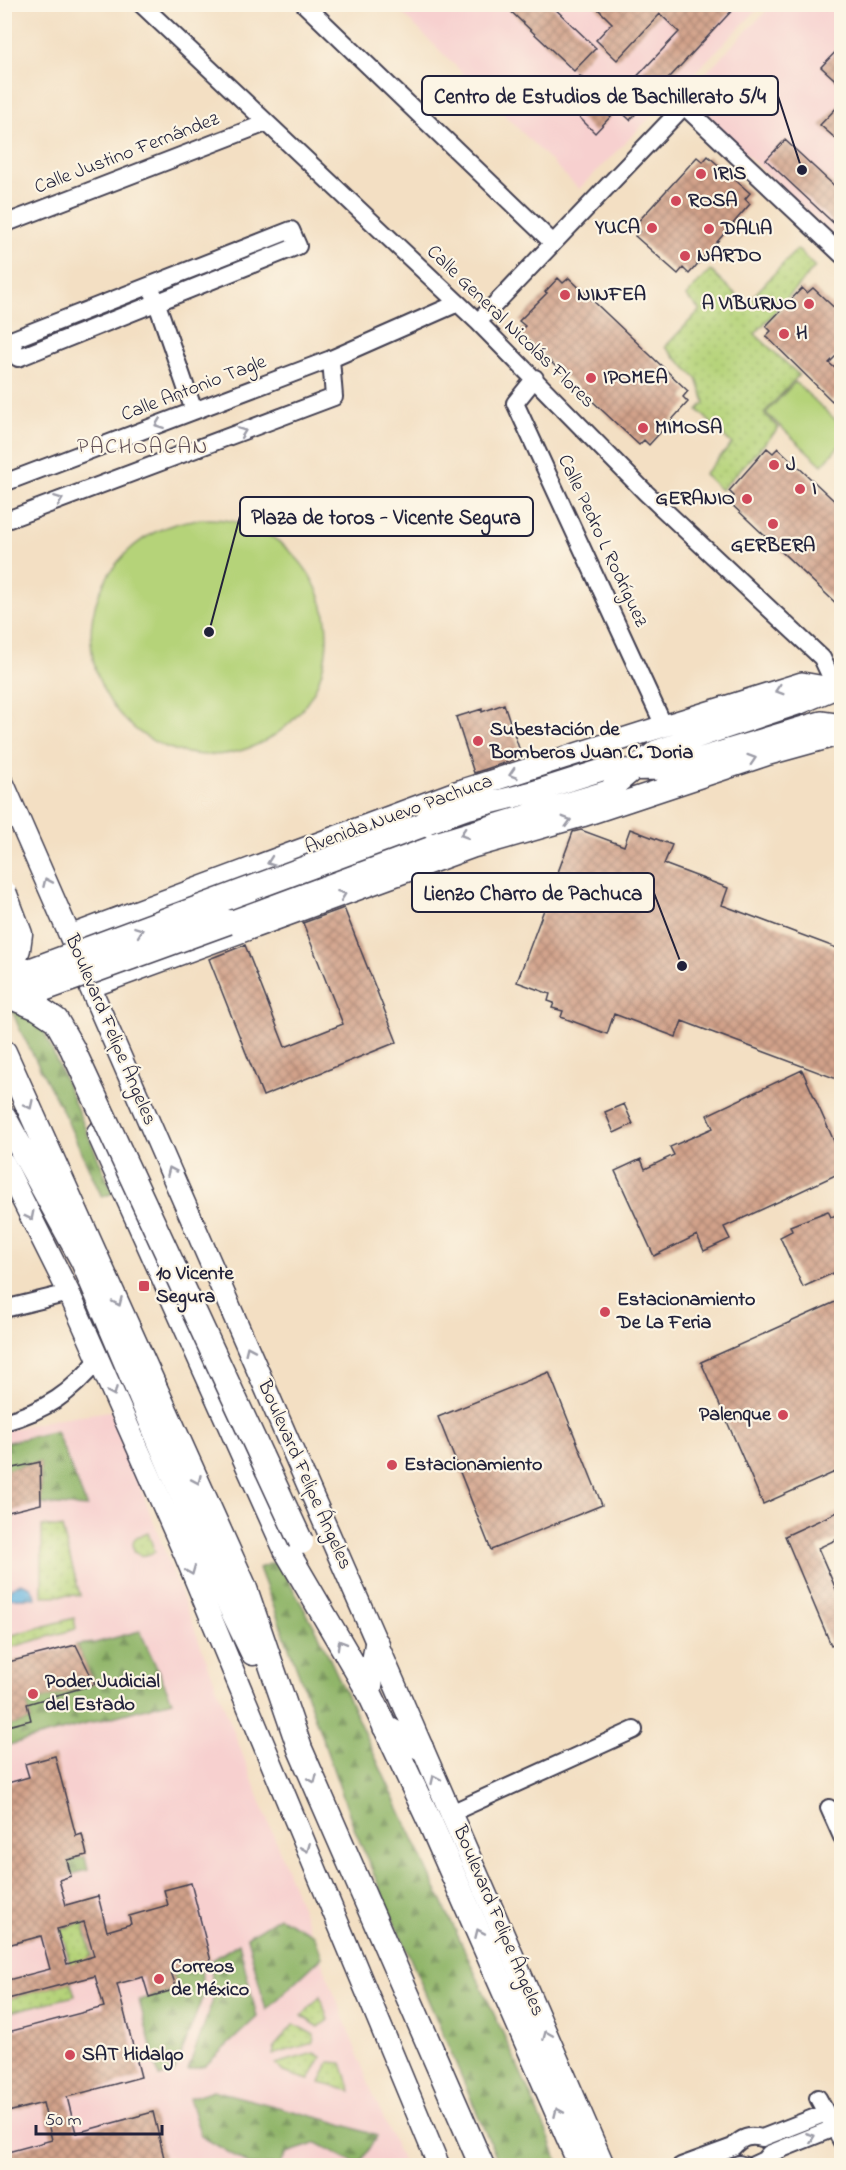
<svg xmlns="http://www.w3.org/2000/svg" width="846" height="2170" font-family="'Indie Flower',sans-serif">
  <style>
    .built { fill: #f7d0cf }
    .grass { fill: url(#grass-dots); stroke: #6c7a5a; stroke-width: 1.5 }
    .forest { fill: url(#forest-firs); stroke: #596c52; stroke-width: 1.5 }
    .pitch { fill: #b5d379; stroke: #6c7a5a; stroke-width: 1.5 }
    .water { fill: url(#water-waves); stroke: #446c8e; stroke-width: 1.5 }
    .building { fill: url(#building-cross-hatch); fill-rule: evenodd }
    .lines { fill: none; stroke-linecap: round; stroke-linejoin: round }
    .minor-casing { stroke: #413e4f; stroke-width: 20 }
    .major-casing { stroke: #413e4f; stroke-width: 24 }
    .highway-casing { stroke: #413e4f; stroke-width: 27 }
    .minor { stroke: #fff; stroke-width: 16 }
    .major { stroke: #fff; stroke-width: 21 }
    .highway { stroke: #fff; stroke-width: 24 }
    .highway-bridge-casing { stroke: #413e4f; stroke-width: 27; stroke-linecap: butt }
    .highway-bridge { stroke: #fff; stroke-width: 24 }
    .oneway { stroke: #9c9ca7 }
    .poi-dot { fill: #d1495b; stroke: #fcf5e5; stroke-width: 2 }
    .labels { text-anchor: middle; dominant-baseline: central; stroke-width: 4.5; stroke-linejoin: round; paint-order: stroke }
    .street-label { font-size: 20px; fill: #22223b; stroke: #fcf5e5 }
    .poi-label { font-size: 20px; font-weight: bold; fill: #22223b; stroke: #fcf5e5; text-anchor: start }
    .quarter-label { font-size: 22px; letter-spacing: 1.5px; fill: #604f57; stroke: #fcf5e5 }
    .leader { fill: none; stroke: #22223b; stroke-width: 2 }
    .callout-dot { fill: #22223b; stroke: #fcf5e5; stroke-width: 2 }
    .callout { fill: #fcf5e5; stroke: #22223b; stroke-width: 2 }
    .callout-label { font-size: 21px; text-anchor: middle; font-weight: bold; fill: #22223b }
  </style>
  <defs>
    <pattern id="grass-dots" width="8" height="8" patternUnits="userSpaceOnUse" patternTransform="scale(1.5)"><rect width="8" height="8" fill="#b5d379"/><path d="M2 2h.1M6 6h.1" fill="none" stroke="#9bb56a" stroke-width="1.8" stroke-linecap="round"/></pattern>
    <pattern id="forest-firs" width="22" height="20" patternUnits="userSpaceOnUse" patternTransform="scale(1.5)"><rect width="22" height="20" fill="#90b569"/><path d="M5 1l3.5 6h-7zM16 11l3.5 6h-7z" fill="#759358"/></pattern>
    <pattern id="water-waves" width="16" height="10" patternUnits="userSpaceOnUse" patternTransform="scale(1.5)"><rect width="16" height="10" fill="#67b6e1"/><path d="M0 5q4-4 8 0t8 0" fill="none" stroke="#5494b8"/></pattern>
    <pattern id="building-cross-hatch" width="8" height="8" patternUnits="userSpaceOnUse" patternTransform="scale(1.5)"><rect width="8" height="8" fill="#d2a28a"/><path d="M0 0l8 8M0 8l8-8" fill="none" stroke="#aa8472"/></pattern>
  </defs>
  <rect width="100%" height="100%" fill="#fcf5e5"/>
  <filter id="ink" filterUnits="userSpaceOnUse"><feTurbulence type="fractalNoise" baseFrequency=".0167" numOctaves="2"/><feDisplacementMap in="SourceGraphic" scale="12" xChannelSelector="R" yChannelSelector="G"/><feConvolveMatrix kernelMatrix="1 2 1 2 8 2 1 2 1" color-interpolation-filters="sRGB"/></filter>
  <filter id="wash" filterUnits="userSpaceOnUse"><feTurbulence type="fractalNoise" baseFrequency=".008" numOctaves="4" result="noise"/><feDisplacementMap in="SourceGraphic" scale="24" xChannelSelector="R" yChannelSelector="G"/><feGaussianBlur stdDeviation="1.35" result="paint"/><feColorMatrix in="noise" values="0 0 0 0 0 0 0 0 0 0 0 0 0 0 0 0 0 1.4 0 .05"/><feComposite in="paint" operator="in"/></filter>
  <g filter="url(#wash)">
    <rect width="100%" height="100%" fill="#f3dfc3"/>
    <path class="built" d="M394,5h368l-183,184z
      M772,5h69v238l-158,-147z
      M111,1411l259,676 34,78h-399l-1,-734 56,-13z"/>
    <path class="grass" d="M797,249l18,18 -60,67 44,41 -35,38 15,15 -58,62 -17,-16 28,-30 -34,-34 7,-8 -8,-23 -32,-32 35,-37 -14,-14 24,-26 36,34z
      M42,1526l20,2 18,67 -38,1z
      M148,1533l7,19c-9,3 -13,6 -21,0l-1,-10 3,-4z
      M74,1618l2,11 -71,20v-12z
      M83,1923l9,33h-3l3,11 -20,5 -11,-43z
      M71,1982l4,14 -70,17v-13z
      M320,1996l8,24 -9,7 -17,-11z
      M294,2024l20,11 -1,8 -40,12 2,-9z
      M314,2053l7,4 -12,23 -26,-8 -7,-8z
      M329,2062l13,1 9,28 -31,-8z"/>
    <path class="forest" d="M4,938l109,255 -11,4 -37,-81 -45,-86 -15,-37z
      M56,1431l31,76 -46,-3 -1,-42 -35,8 -1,-27z
      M277,1561l41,72 194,420 36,82 11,30h-59l-2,-4 -142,-328 -51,-143 -46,-122z
      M140,1631l32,70 -167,45v-19l26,-7 -4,-16 68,-20 -19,-39 19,-2z
      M85,1857l3,13 -16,4 -4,-13z
      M279,1917l35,18 8,22 -56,53 -19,-73z
      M171,1922l12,47 18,-5 2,32 -29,77 -15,4 -20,-77 38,-10 -17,-64z
      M239,1943l18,74 -52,49 -17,4 25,-70 -2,-39z
      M213,2090l122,32 42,14 -18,29 -42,-22 -30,10 -8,12h-29l-49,-29 -12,-38z"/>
    <path class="pitch" d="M795,382l46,43v19l-19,21 -56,-52z
      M91 637a118 118 0 1 1 236 0a118 118 0 1 1-236 0Z"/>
    <path class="water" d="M21,1583l10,4 5,11h-28l3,-10z"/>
    <g id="blocks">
      <path class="building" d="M503,4h47l46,44 -22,23z
        M593,4h145l-108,116 -18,-17 67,-71 -19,-18 -43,46 -21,-20 16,-17z
        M842,45v41l-21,-19z
        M580,76l12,11 -2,3 24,23 -19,20 -35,-35z
        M842,102v42l-22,-19z
        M785,140l57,53v38l-76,-71z
        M708,156l42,37 -5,6 5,5 -61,70 -6,-6 -5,6 -43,-38 5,-5 -6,-5 63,-69 6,5z
        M558,278l5,5 6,-5 119,113 -5,6 5,5 -39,43 -5,-5 -5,5 -120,-113 6,-6 -6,-5 28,-28 -2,-1z
        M802,288l5,5 6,-5 29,27v35l-13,13 13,11v17l-10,10 -66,-65 5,-5 -5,-5z
        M767,448l6,5 5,-5 64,60v101l-113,-107 5,-6 -5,-5z
        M504,704l18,53 -48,16 -18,-56 26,-8v3z
        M630,829l42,16 -8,19 64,24 -6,17 120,45v131l-160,-60 -6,16 -62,-23 -7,20 -46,-17 2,-6 -11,-3 2,-5 -6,-2 2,-7 -33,-12 56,-150 8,-2 43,16z
        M344,908l53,134 -134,54 -54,-137 36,-14 40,102 58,-23 -40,-101z
        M802,1070l40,89v13l-118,55 6,12 -26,12 -7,-16 -43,21 -39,-85 26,-12 4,10 29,-14 -4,-8 43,-19 -6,-13z
        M624,1104l9,20 -19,9 -9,-21z
        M828,1211l3,6 11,-4v56l-39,18 -23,-50 12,-6 -2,-5z
        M842,1299v170l-79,35 -62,-142z
        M549,1372l53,133 -111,45 -53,-133z
        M40,1462l1,42 -37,9v-43z
        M842,1510v27l-24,11 24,55v37l-11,5 -46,-109z
        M76,1645l19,39 -68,20 4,16 -27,7v-64z
        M55,1756l21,80 6,-2 5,21 -20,5 4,16 -12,4 7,25 32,-9 9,35 24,-7 -2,-8 39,-11 -4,-15 27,-7 20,78 -40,11 6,17 -28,8 -6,-20 -26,7 24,93 -74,20 9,36 77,-21 13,54h-162v-13l48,-13 -9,-37 -39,10v-80l100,-26 -9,-31 -91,24v-19l46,-12 -9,-33 -37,10v-162l25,-7 -4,-13zM84,1922l10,34 -27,8 -10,-35z"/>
    </g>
  </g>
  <g filter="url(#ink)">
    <use href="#blocks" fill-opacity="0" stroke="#413e4f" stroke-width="1.5"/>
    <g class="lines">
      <defs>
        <path id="minor" d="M141,4l337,318 168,171 176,165 14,30
          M304,4l249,239
          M4,224l262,-101
          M291,230l7,16 -280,112 -7,-18z
          M154,295l40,116
          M478,322l206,-216 158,149
          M535,378l-20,25 149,323
          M4,483l327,-124 127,-56
          M4,521l330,-124 -3,-38
          M4,1309l65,-16
          M4,1422c43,-12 67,-29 94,-62
          M829,1808l13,29
          M451,1813l183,-83
          M818,2098l24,44
          M681,2166l52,-19c9,-10 17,-12 29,-9l64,-25
          M734,2166l5,-2 7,2
          M751,2166l13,-6 5,-6 65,-26"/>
        <path id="major" d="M4,785l66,151 20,51c173,392 343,786 514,1179
          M422,825l44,-16 67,-17 69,-22 63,-1 142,-43 14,-4 21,3
          M429,845l179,-54 48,-40 144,-48 36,-15
          M70,936l383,-143 211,-67 138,-43 40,7
          M90,987l383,-140 109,-31 184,-61 76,-21
          M4,1163l65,130 116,262 254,611"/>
        <path id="highway" d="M228,922l201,-77
          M4,1052l240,534 56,163 182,417
          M4,1117l79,144 141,332 29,60
          M99,1133l187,417 83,142 61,130 151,344
          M369,1692l8,-48
          M385,1727l36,21"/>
      </defs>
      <use href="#minor" class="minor-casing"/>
      <use href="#major" class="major-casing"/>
      <use href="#highway" class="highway-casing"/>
      <use href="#minor" class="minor"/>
      <use href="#major" class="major"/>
      <use href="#highway" class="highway"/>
      <defs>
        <path id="highway-bridge" d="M4,892l16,42 -2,15 -13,31
          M5,980l417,-155
          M16,999l22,9 18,12 16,28 229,494
          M16,999l212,-77"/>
      </defs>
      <use href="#highway-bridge" class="highway-bridge-casing"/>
      <use href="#highway-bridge" class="highway-bridge"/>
    </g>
    <defs><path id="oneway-chevron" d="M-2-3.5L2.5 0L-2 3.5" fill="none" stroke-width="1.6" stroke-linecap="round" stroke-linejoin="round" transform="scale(1.5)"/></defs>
    <g class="oneway">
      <use href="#oneway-chevron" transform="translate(159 424) rotate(159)"/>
      <use href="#oneway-chevron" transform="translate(242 432) rotate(-21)"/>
      <use href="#oneway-chevron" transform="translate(59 500) rotate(-21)"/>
      <use href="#oneway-chevron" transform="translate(779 690) rotate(163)"/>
      <use href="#oneway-chevron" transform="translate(752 759) rotate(-18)"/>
      <use href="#oneway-chevron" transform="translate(513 774) rotate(162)"/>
      <use href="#oneway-chevron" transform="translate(567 821) rotate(-16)"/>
      <use href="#oneway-chevron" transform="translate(464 834) rotate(162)"/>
      <use href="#oneway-chevron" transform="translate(271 862) rotate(160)"/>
      <use href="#oneway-chevron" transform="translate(47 882) rotate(-114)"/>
      <use href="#oneway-chevron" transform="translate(342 895) rotate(-20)"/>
      <use href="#oneway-chevron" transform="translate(139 931) rotate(-20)"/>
      <use href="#oneway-chevron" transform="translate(29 1105) rotate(65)"/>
      <use href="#oneway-chevron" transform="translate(171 1171) rotate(-114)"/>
      <use href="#oneway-chevron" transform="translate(30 1216) rotate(63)"/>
      <use href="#oneway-chevron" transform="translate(118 1302) rotate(66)"/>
      <use href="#oneway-chevron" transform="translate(249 1350) rotate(-114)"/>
      <use href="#oneway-chevron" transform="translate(113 1392) rotate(66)"/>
      <use href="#oneway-chevron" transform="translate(197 1480) rotate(66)"/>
      <use href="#oneway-chevron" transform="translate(191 1571) rotate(68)"/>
      <use href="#oneway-chevron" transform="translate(341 1644) rotate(-120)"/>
      <use href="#oneway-chevron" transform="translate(313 1779) rotate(66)"/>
      <use href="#oneway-chevron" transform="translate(435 1779) rotate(-115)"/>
      <use href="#oneway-chevron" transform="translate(306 1848) rotate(68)"/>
      <use href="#oneway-chevron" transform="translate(479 1933) rotate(-114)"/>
      <use href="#oneway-chevron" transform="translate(547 2035) rotate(-113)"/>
      <use href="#oneway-chevron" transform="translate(558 2112) rotate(-114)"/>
      <use href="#oneway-chevron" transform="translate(811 2137) rotate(-21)"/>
    </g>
  </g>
  <g class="poi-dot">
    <circle cx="701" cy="174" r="6"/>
    <circle cx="676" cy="201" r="6"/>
    <circle cx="652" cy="228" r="6"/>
    <circle cx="709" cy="229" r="6"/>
    <circle cx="685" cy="256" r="6"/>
    <circle cx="565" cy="295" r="6"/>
    <circle cx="809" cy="304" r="6"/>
    <circle cx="784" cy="334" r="6"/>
    <circle cx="591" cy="378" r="6"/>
    <circle cx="643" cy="428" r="6"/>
    <circle cx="774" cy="465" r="6"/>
    <circle cx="800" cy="489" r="6"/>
    <circle cx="747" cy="499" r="6"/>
    <circle cx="773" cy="524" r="6"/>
    <circle cx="478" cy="741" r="6"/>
    <rect x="138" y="1280" width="12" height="12" rx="3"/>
    <circle cx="605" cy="1312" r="6"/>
    <circle cx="783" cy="1415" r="6"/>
    <circle cx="392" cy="1465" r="6"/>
    <circle cx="33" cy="1694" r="6"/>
    <circle cx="159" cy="1979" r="6"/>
    <circle cx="70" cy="2055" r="6"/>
  </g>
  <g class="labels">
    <g class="street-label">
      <text transform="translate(127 154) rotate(-21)">Calle Justino Fernández</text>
      <text transform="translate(510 327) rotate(44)">Calle General Nicolás Flores</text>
      <text transform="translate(194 389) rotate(-21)">Calle Antonio Tagle</text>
      <text transform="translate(602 541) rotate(65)">Calle Pedro L Rodríguez</text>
      <text transform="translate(399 815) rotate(-20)">Avenida Nuevo Pachuca</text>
      <text transform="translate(110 1030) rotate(67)">Boulevard Felipe Ángeles</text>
      <text transform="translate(304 1475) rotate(66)">Boulevard Felipe Ángeles</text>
      <text transform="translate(498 1921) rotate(67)">Boulevard Felipe Ángeles</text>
    </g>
    <g class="poi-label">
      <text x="713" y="174">IRIS</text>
      <text x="688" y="201">ROSA</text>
      <text x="640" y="228" text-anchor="end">YUCA</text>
      <text x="721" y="229">DALIA</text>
      <text x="697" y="256">NARDO</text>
      <text x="577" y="295">NINFEA</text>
      <text x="797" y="304" text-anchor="end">A VIBURNO</text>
      <text x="796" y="334">H</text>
      <text x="603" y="378">IPOMEA</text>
      <text x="655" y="428">MIMOSA</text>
      <text x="786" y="465">J</text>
      <text x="812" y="489">I</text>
      <text x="735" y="499" text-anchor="end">GERANIO</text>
      <text x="773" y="546" text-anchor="middle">GERBERA</text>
      <text x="490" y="730">Subestación de<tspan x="490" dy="23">Bomberos Juan C. Doria</tspan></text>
      <text x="156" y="1274">10 Vicente<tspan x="156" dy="23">Segura</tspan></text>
      <text x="617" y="1300">Estacionamiento<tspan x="617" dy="23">De La Feria</tspan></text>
      <text x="771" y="1415" text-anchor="end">Palenque</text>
      <text x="404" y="1465">Estacionamiento</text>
      <text x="45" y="1682">Poder Judicial<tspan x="45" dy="23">del Estado</tspan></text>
      <text x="171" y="1967">Correos<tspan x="171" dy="23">de México</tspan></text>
      <text x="82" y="2055">SAT Hidalgo</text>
    </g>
    <g class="quarter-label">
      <text x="143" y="448">PACHOACAN</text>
    </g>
  </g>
  <path class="leader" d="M802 170L778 96M209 632L240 516M682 966L654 893"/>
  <g class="callout-dot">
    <circle cx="802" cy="170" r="6"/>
    <circle cx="209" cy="632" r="6"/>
    <circle cx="682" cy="966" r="6"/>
  </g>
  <g class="callout">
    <rect x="422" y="76" width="356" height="39" rx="6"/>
    <rect x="240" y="497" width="293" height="39" rx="6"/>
    <rect x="412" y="873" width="242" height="39" rx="6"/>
  </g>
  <g class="callout-label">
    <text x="600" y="103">Centro de Estudios de Bachillerato 5/4</text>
    <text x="386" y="524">Plaza de toros - Vicente Segura</text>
    <text x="533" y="900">Lienzo Charro de Pachuca</text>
  </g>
  <rect width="846" height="2170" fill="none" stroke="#fcf5e5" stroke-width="24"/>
  <path d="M36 2125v9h126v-9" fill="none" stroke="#22223b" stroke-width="3"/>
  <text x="45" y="2125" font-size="18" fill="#22223b" stroke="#fcf5e5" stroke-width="4.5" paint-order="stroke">50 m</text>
</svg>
